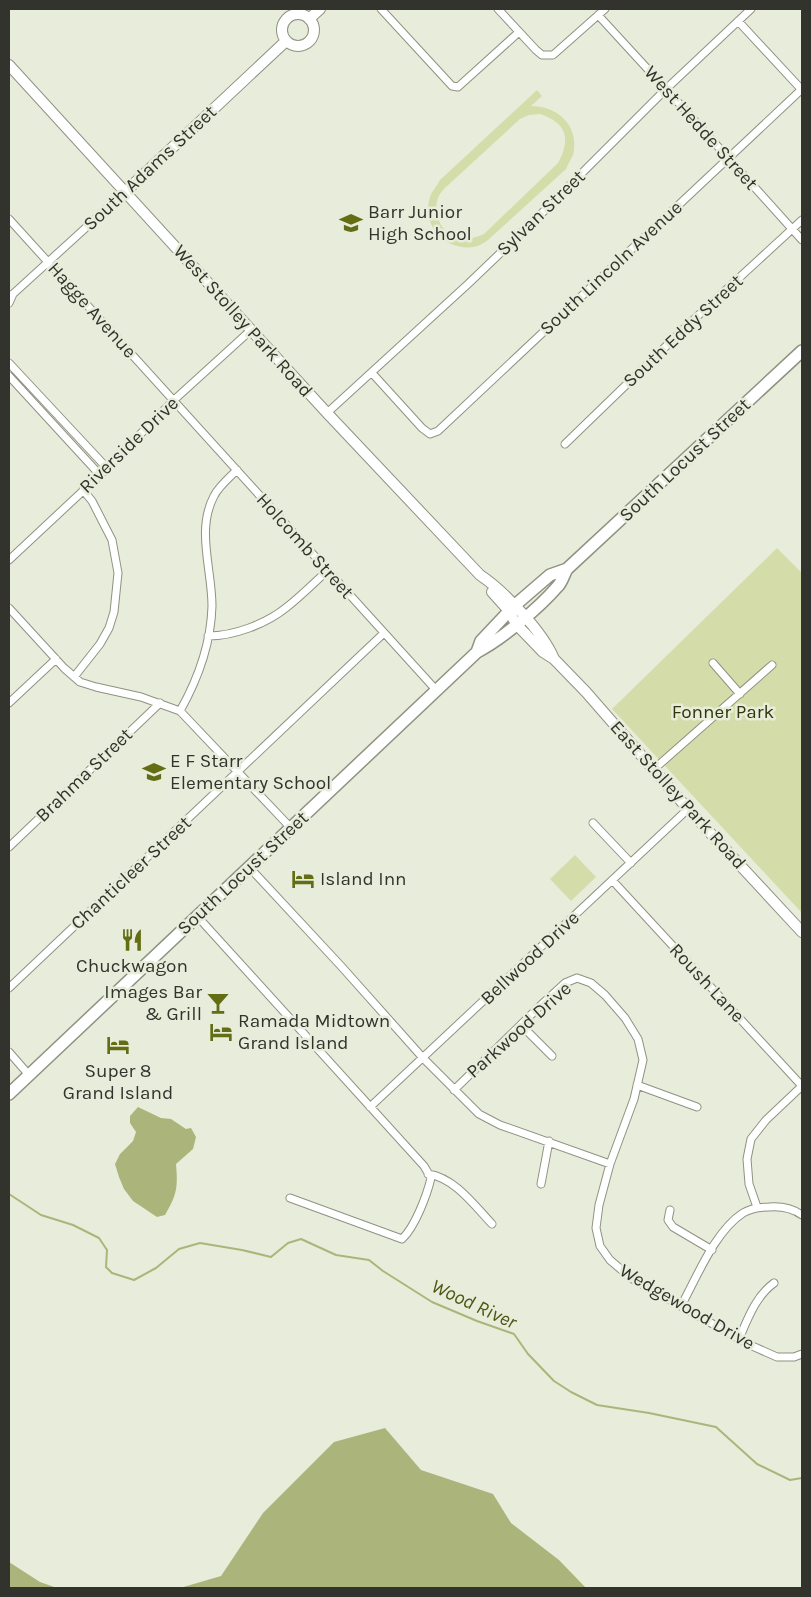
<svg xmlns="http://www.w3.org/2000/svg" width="811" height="1597" font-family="Karla,sans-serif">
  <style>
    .green { fill: #d4ddaa; fill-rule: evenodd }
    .water { fill: #abb57b }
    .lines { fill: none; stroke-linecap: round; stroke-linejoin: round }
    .stream { stroke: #abb57b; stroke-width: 2 }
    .street-casing { stroke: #8f9282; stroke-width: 9 }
    .secondary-casing { stroke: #8f9282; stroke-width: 12 }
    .primary-casing { stroke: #8f9282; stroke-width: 14 }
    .street { stroke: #fff; stroke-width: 7 }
    .secondary { stroke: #fff; stroke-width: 10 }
    .primary { stroke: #fff; stroke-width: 11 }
    .labels { text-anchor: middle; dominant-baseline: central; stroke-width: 5; stroke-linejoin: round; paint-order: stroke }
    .street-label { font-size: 19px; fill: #31332c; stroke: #e8ecda }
    .poi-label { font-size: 19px; fill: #31332c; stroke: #e8ecda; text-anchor: start }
    .park-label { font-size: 19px; fill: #303607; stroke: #e8ecda }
    .water-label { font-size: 20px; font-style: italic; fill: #4f5716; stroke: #e8ecda }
  </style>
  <rect width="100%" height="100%" fill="#e8ecda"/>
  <path class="green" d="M537,90l5,6 -11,10c27,0 49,20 42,49 -2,4 -5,9 -7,14l-78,71c-4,3 -9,6 -14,7 -29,4 -53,-21 -44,-50 1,-5 7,-11 10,-17zM540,114c27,9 31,25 18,49l-74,71c-20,10 -45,2 -47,-22 -1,-5 -1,-11 2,-16 1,-3 4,-6 7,-9l74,-68 9,-4z
    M777,548l25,25v340l-190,-204z
    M575,855l21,22 -25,24 -21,-22z"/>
  <path class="water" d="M138,1107l23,11 10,1 15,10 5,-1 5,9 -3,12 -17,15c2,23 1,31 -11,51l-8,2 -24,-16 -9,-12 -5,-12 -4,-13 5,-10 13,-13 3,-9 -6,-9v-7z
    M385,1428l36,42 72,24 18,29 48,37 27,28h-406l41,-12 42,-63 71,-71z
    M9,1562l31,20 17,6h-48z"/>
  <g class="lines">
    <path class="stream" d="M9,1194l32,21 32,10 26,13 8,12 -1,17 6,6 22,7 22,-12 23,-19 21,-6 42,7 29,7 17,-14 13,-4 35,16 33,5 14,11 49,31 45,19 37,13 14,20 26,27 17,11 26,13 52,8 67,14 41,37 33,16 12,-2"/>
    <defs>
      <path id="street" d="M381,9l71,77 6,1 61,-55
        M498,9l38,41 6,5h11l52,-46
        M598,15l68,74 136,151
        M738,21l64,69
        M9,219l428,472
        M13,294l112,-102
        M9,296l4,-2 -4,9
        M9,363l98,105
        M372,373l50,55 8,6 8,-3 364,-342
        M9,376l91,99
        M327,413l141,-129 70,-67 128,-128 85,-80
        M565,444l125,-121 112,-103
        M9,560l91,-85 74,-75 77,-70
        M9,608l55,60 16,14 16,5 45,10 39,14 111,117
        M208,636c26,0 58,-12 79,-29 14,-11 27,-24 40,-36
        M713,663l27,31
        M74,677l26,-33 9,-16 5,-16 4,-39 -6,-33 -20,-39 -9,-11
        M9,703l47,-44
        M180,711c18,-32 31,-68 32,-105 0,-37 -16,-76 2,-110 5,-10 15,-18 23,-26
        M653,770l119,-105
        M593,823l38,40
        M9,847l151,-144
        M249,867l92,99 82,92 56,56 21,11 110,39
        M612,880l190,206
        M197,916l227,250 7,12c-4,17 -16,49 -29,61l-112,-41
        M9,988l375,-355
        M521,1025l31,31
        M9,1052l20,23
        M637,1085l60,22
        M454,1090l88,-86 23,-21 12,-5 14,5 14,12 20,23 13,21 5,21 -9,39 -24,65 -11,41 -3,23 4,18 10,14 21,18 119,67 27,12h17l8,-3
        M370,1107l318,-298
        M428,1174c27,4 46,31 64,50
        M541,1184l8,-43
        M757,1207l-8,-23 -2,-25 4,-20 15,-19 36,-34
        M670,1210l-2,10 5,7 39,23
        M681,1306c16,-29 34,-75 62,-93 8,-5 17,-6 26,-6 13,-1 23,1 33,8
        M739,1339c9,-21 17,-43 35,-56"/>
      <path id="secondary" d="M282 30a16 16 0 1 1 32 0a16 16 0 1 1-32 0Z
        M309,19l11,-10
        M9,65l318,348 153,162c24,16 63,57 74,84
        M125,192l161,-151
        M492,592l17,19 7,13 27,28 11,7 32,33 102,117 114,123"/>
      <path id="primary" d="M477,652l4,-11 33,-35 36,-31 17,-6 235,-218
        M9,1094l468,-442c25,-13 62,-44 81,-66 4,-4 6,-12 9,-17"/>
    </defs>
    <use href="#street" class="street-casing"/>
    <use href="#secondary" class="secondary-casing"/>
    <use href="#primary" class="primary-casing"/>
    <use href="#street" class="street"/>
    <use href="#secondary" class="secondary"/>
    <use href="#primary" class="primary"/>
  </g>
  <defs>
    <symbol id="school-bare" viewBox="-9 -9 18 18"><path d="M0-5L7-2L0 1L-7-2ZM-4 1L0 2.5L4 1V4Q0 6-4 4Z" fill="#636d14" stroke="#e8ecda" stroke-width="2.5" paint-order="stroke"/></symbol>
    <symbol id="hotel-bare" viewBox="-9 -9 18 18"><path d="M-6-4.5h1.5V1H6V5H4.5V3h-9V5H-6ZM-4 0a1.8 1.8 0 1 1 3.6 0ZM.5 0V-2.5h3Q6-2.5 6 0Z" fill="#636d14" stroke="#e8ecda" stroke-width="2.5" paint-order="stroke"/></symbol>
    <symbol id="restaurant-bare" viewBox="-9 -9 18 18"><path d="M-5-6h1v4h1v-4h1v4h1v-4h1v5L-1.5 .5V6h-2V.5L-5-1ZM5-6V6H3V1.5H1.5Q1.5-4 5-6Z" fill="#636d14" stroke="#e8ecda" stroke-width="2.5" paint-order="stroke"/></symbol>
    <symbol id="bar-bare" viewBox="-9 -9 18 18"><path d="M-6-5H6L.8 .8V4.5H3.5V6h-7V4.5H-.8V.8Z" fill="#636d14" stroke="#e8ecda" stroke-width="2.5" paint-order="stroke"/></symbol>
  </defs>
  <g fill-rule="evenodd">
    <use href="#school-bare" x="335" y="207" width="32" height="32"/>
    <use href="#school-bare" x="138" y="756" width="32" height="32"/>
    <use href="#hotel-bare" x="287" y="863" width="32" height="32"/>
    <use href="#restaurant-bare" x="116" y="924" width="32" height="32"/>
    <use href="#bar-bare" x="202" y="987" width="32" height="32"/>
    <use href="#hotel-bare" x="205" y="1016" width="32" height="32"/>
    <use href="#hotel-bare" x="102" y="1029" width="32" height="32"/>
  </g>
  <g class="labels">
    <g class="street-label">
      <text transform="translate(701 128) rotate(48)">West Hedde Street</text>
      <text transform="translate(150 168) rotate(-43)">South Adams Street</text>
      <text transform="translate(541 213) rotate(-44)">Sylvan Street</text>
      <text transform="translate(611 268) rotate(-43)">South Lincoln Avenue</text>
      <text transform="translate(92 310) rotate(48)">Hagge Avenue</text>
      <text transform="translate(243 321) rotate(48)">West Stolley Park Road</text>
      <text transform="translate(683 331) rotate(-43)">South Eddy Street</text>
      <text transform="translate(129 445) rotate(-44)">Riverside Drive</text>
      <text transform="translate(685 460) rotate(-43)">South Locust Street</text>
      <text transform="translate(305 546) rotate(48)">Holcomb Street</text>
      <text transform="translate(84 775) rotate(-44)">Brahma Street</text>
      <text transform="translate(678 795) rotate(48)">East Stolley Park Road</text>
      <text transform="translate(131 873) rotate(-43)">Chanticleer Street</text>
      <text transform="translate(243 873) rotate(-43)">South Locust Street</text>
      <text transform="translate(530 958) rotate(-43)">Bellwood Drive</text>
      <text transform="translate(707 983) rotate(47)">Roush Lane</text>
      <text transform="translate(519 1030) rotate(-42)">Parkwood Drive</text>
      <text transform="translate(687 1307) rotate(30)">Wedgewood Drive</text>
    </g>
    <g class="poi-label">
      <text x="368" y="212">Barr Junior<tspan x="368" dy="22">High School</tspan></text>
      <text x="170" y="761">E F Starr<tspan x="170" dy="22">Elementary School</tspan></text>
      <text x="320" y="879">Island Inn</text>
      <text x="132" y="966" text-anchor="middle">Chuckwagon</text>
      <text x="202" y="992" text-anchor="end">Images Bar<tspan x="202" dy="22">&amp; Grill</tspan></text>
      <text x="238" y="1021">Ramada Midtown<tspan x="238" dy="22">Grand Island</tspan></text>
      <text x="118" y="1071" text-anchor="middle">Super 8<tspan x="118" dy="22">Grand Island</tspan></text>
    </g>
    <g class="park-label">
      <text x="723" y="712">Fonner Park</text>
    </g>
    <g class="water-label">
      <text transform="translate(474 1304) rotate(25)">Wood River</text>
    </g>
  </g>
  <rect width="811" height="1597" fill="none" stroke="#31332c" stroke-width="20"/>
</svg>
